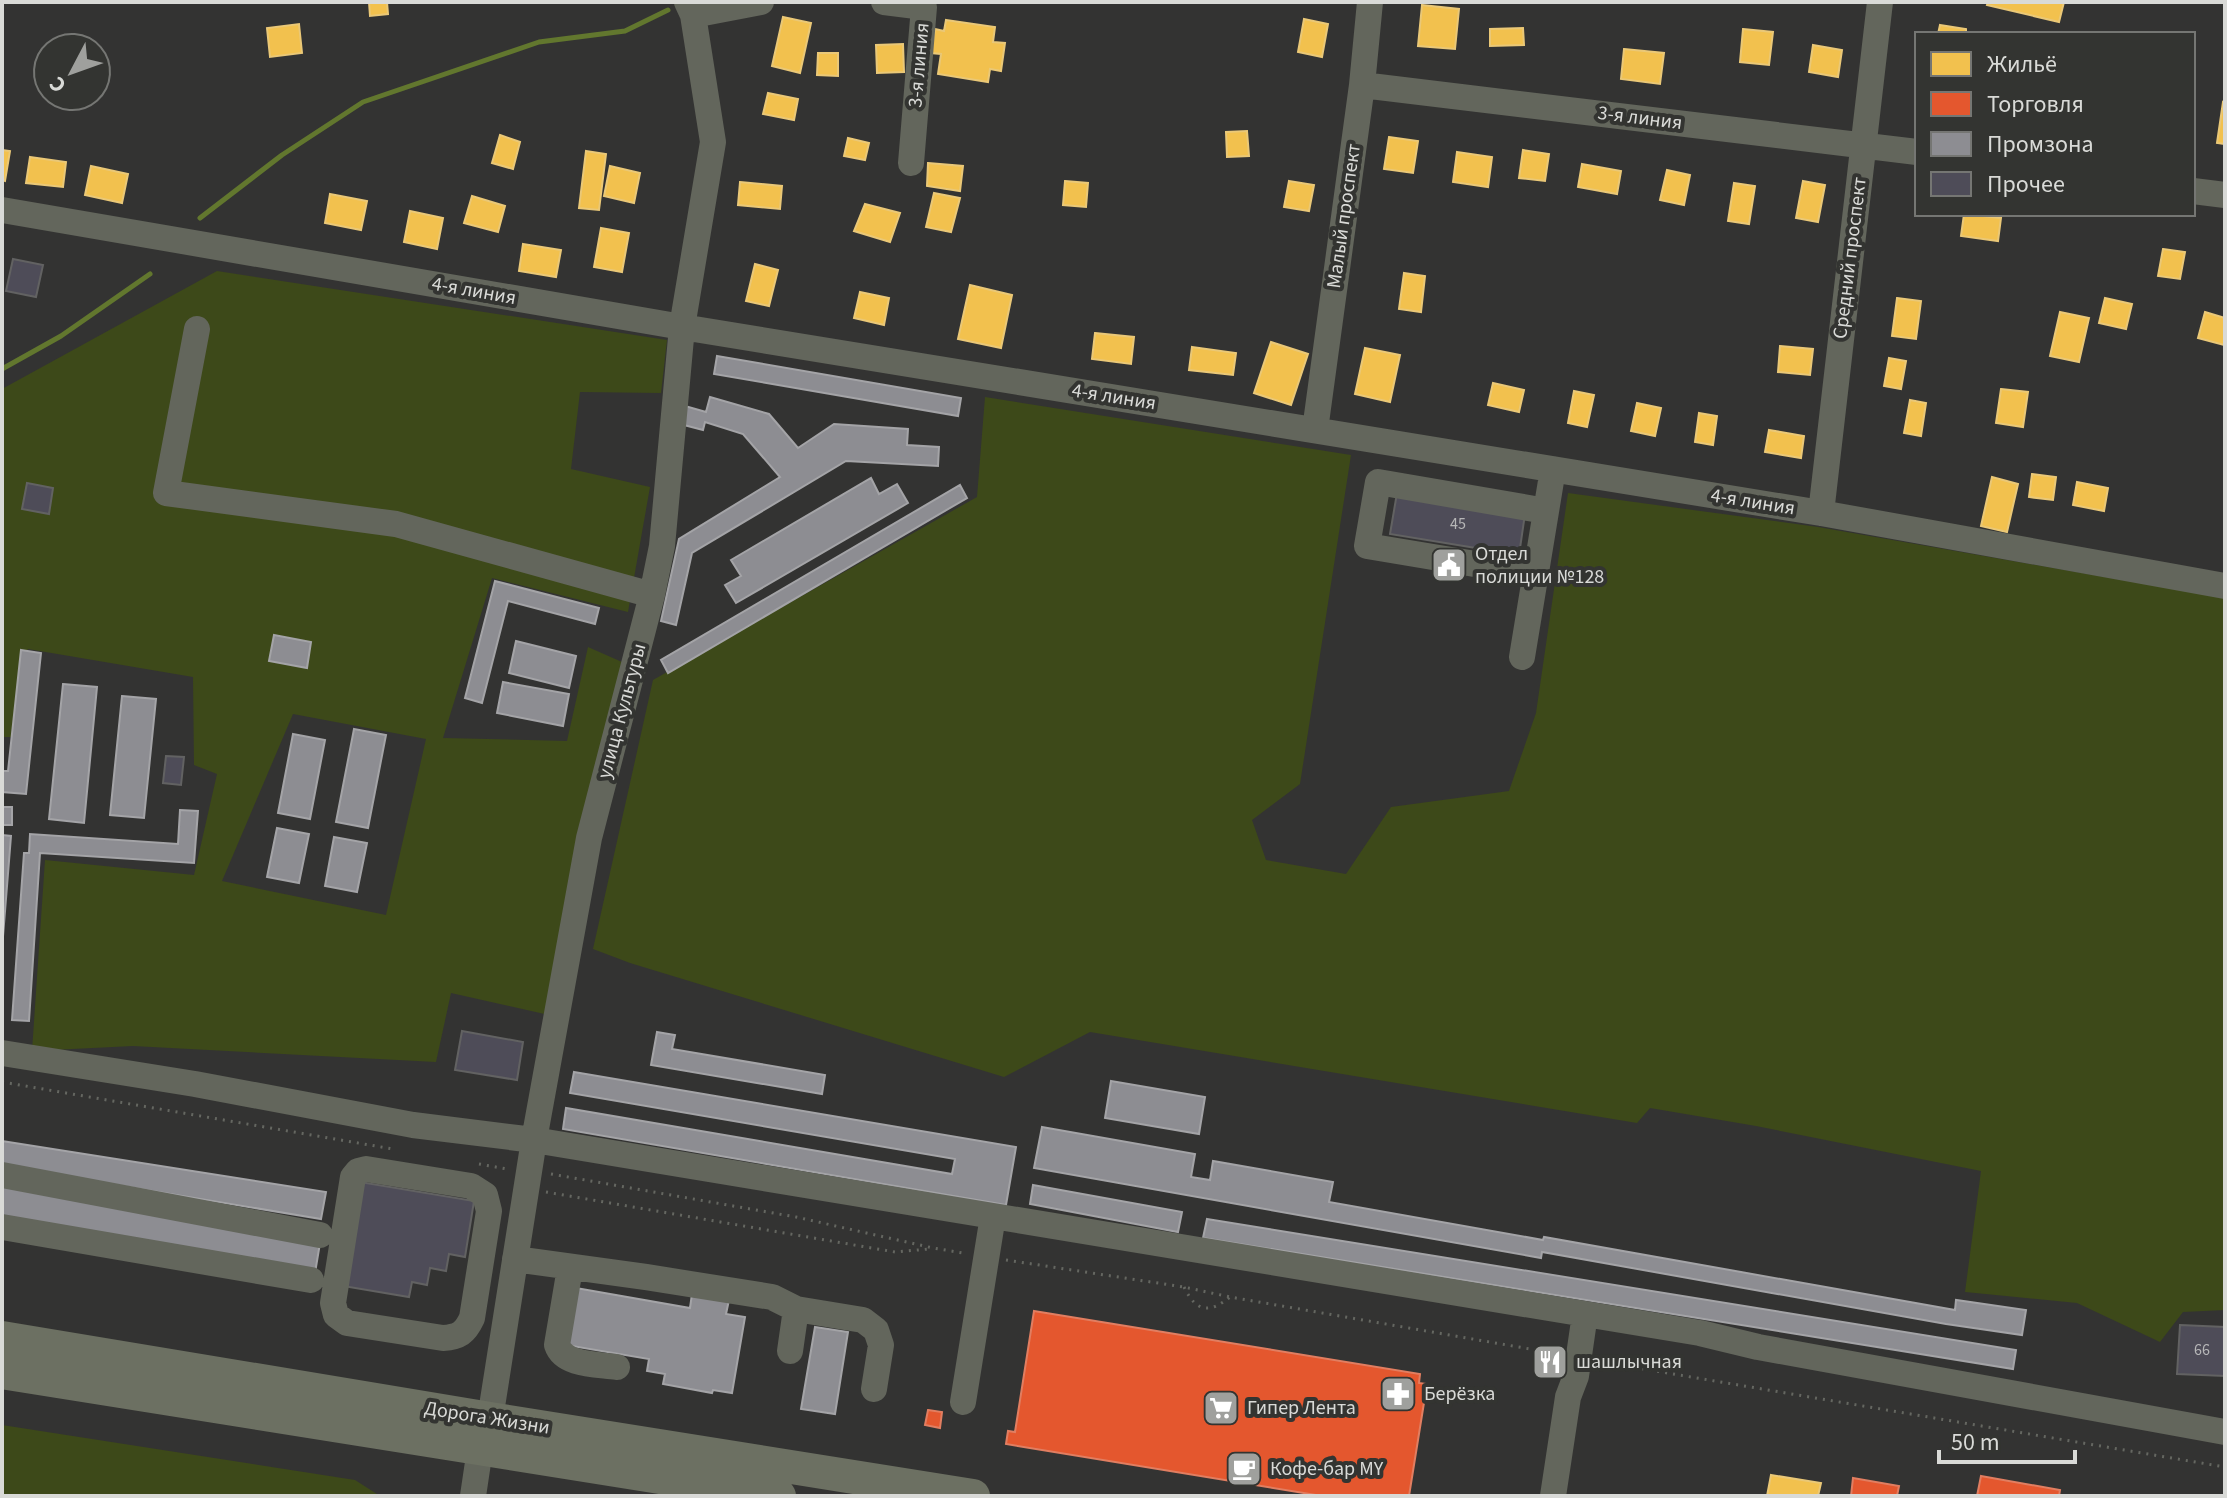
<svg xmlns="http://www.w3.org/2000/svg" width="2227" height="1498" font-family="'Source Sans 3',sans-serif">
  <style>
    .green { fill: #3d4919; fill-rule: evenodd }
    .homes { fill: #f2c14e; stroke: #eac877; stroke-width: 2 }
    .shops { fill: #e4572e; stroke: #e17e61; stroke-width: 2 }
    .industry { fill: #8d8d92; stroke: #a4a4a7; stroke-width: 2 }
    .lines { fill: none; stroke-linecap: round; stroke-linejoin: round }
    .stream { stroke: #62772e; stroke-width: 5 }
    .building { fill: #4e4c58; stroke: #626262; stroke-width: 2 }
    .path { stroke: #656761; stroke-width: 3; stroke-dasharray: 2 6; stroke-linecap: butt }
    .minor { stroke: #63665c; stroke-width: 26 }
    .major { stroke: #6c7062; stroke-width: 34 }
    .labels { text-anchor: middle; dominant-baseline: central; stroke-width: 8; stroke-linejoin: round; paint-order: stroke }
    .number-label { font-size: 16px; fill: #b6b6b7 }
    .street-label { font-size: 20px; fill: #d9dad7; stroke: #333431 }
    .poi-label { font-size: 20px; fill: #d9dad7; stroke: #333431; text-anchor: start }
  </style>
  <rect width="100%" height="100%" fill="#333332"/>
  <path class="green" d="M217,271l450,69 -6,53 -81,-1 -9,77 79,18 -22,125 -136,-34 -49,160 124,3 21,-94 34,15 -73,353 -98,-22 -15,69 -303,-16 -101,5 13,-191 149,15 23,-101 -23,-9 -1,-88 -165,-28 -17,88h-9v-348zM293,714l133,25 -40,176 -164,-34z
    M985,397l366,58 -51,329 -48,36 14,40 80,14 45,-67 118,-16 27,-78 32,-220 250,34 407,71v712l-42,2 -23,30 -83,-39 -112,-11 16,-121 -225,-45 -106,-18 -13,15 -547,-91 -86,45 -374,-114 -37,-14 60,-269 324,-183z
    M2,1425l353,55 25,16h-378z"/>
  <path class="homes" d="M369,2h18l1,12 -18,2z
    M1988,2h76l-5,20 -72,-17z
    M1422,5l37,4 -4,40 -37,-3z
    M783,17l28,6 -11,50 -28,-7z
    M1304,19l24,5 -6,33 -24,-5z
    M946,20l49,7 -2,15 12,1 -4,28 -11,-2 -2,13 -50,-8 3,-20 -10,-1 4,-24 9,2z
    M299,24l3,29 -32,4 -3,-29z
    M1940,25l26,4v5h-28z
    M1523,28l1,17 -34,1v-17z
    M1743,29l30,3 -4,33 -29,-3z
    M903,44l1,28 -27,1 -1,-28z
    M1813,45l29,5 -4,27 -29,-5z
    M1624,49l40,4 -4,31 -39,-5z
    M818,53h20v23l-21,-1z
    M768,93l30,6 -4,21 -31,-6z
    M2223,102l2,1v41l-8,-1z
    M1247,131l2,25 -22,1 -1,-25z
    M500,135l20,7 -7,27 -21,-6z
    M1389,137l29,4 -5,32 -29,-4z
    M848,138l21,5 -4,17 -21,-4z
    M2,150l8,1 -5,30 -3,-1z
    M1523,150l26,4 -4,27 -26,-3z
    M586,151l20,3 -7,56 -20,-2z
    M1457,152l35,5 -4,30 -35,-5z
    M30,157l36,5 -3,25 -37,-4z
    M928,163l35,3 -3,25 -33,-5z
    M1582,164l39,7 -4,23 -39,-7z
    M91,166l37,8 -6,29 -37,-8z
    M610,166l30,7 -6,30 -30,-7z
    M1667,170l23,5 -6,30 -24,-5z
    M1065,181l23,2 -2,24 -23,-2z
    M1289,181l25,4 -5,26 -25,-4z
    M1803,181l22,4 -7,37 -22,-4z
    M740,182l42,4 -2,23 -42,-4z
    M1734,183l21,3 -6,38 -21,-3z
    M934,193l26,5 -9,34 -25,-5z
    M330,194l37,7 -6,29 -36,-7z
    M472,196l33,10 -7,26 -34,-9z
    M865,204l35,9 -10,29 -36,-11z
    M410,211l33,7 -6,31 -33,-7z
    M1964,214l37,4 -3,23 -37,-5z
    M601,228l28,5 -7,39 -28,-5z
    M523,244l38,6 -5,27 -37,-6z
    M2163,249l22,3 -5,27 -22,-3z
    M755,264l23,6 -9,36 -23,-5z
    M1404,273l21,3 -4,36 -22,-3z
    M970,285l42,10 -11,53 -43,-9z
    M860,292l29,6 -5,27 -30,-7z
    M1897,298l24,3 -5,38 -24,-3z
    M2105,298l27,6 -6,25 -27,-6z
    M2060,312l29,6 -10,44 -29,-6z
    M2205,312l20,6 -1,27 -26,-7z
    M1095,333l39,4 -3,27 -39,-5z
    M1271,342l37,12 -17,51 -37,-12z
    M1780,346l33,3 -3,26 -32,-3z
    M1192,347l44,6 -3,22 -44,-5z
    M1365,348l35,7 -10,47 -35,-8z
    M1889,358l17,3 -5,28 -17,-3z
    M1493,383l31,7 -5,22 -31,-7z
    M2001,389l27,3 -5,35 -27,-4z
    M1574,391l20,4 -7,32 -19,-4z
    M1910,400l16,3 -5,33 -17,-3z
    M1637,403l24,5 -6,28 -24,-5z
    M1699,413l18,3 -4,29 -18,-3z
    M1769,430l35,6 -3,22 -36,-6z
    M2032,474l24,3 -3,23 -24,-3z
    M1992,477l26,7 -11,48 -26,-6z
    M2077,482l31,6 -4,23 -31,-6z
    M1771,1475l50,8 -3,13h-51z"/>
  <path class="shops" d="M1034,1311l386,63 -1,9 8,1 -18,112h-87l-316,-52 2,-13 7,1z
    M928,1410l14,2 -2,16 -15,-3z
    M1981,1476l79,14 -1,6h-82z
    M1853,1478l46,8 -2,10h-46z"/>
  <path class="industry" d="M717,356l244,42 -3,18 -244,-42z
    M710,397l59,17 29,34 36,-24 74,5 -1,16 32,2 -1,19 -92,-5 -154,92 -16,72 -15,-4 18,-82 101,-62 -37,-43 -38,-12 -2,8 -23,-6 5,-18 21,6z
    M871,478l8,16 18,-10 11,19 -172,100 -11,-18 16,-9 -10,-16z
    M960,485l7,13 -299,175 -7,-13z
    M495,581l104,27 -4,16 -87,-23 -26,102 -17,-5z
    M274,635l37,7 -4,26 -38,-7z
    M516,641l60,15 -7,32 -60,-15z
    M21,650l20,3 -15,141 -24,-2v-21h6z
    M503,682l66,12 -6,32 -66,-13z
    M63,684l34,3 -13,136 -35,-4z
    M122,696l34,3 -12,119 -34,-3z
    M354,729l32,6 -18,93 -32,-6z
    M293,734l32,6 -15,79 -32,-6z
    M2,807h10v18h-10z
    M180,810l18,1 -4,52 -154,-10 -11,168 -17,-1 12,-167h5l1,-19 148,10z
    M277,828l32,6 -10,49 -32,-6z
    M2,835l9,1 -9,113z
    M334,837l33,6 -10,49 -32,-6z
    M657,1032l18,3 -3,14 153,26 -3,19 -171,-29z
    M574,1072l442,75 -10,58 -443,-76 3,-21 386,66 3,-15 -385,-66z
    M1111,1081l94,16 -6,37 -94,-16z
    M1042,1127l153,27 -4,23 19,3 3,-19 120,21 -4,20 214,38 1,-3 411,73 1,-10 70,10 -4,25 -76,-11 -404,-72 -1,6 -507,-90z
    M2,1141l324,51 -5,27 -319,-53z
    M2,1185l319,52 -6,36 -313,-51z
    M1033,1185l149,27 -4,20 -148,-28z
    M1207,1219l809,131 -3,19 -810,-131z
    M576,1288l114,20 2,-14 37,6 -3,14 19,3 -13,76 -19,-3 -1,3 -49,-9 2,-10 -18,-3 2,-12 -83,-14z
    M815,1327l33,5 -13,82 -34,-5z"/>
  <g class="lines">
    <path class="stream" d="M200,218l82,-63 81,-53 176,-60 86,-11 43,-21
      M2,369l59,-33 89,-62"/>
  </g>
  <path class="building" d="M13,259l30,6 -7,32 -30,-6z
    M27,483l26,5 -4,26 -27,-5z
    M1397,493l128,21 -6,41 -129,-21z
    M166,756l18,1 -3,28 -18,-2z
    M462,1031l61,11 -6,38 -62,-10z
    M360,1182l114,19 -9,56 -16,-3 -3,17 -16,-3 -3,17 -15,-3 -3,15 -66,-11z
    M2180,1325l45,2v49l-48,-2z"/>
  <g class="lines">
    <path class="path" d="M2,1082l391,67
      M479,1164l28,5
      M551,1174l245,43 137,31 30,5
      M546,1192l349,60 34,-3
      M1006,1260l178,27 46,10 329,57
      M1184,1287c12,25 25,27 46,10
      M1602,1362l623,105"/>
    <path class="minor" d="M884,2l40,5 -13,156
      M693,15l68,-13
      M1362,85l555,67
      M2193,191l32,4
      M2,210l680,117 1139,186 404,73
      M197,329l-31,164 230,31 256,71
      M1315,430l47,-345 8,-83
      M1821,513l59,-511
      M1535,574l-168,-28 11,-64 168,29
      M1522,657l31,-188
      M2,1053l193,31 218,41 121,15 1166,193 58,14 467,85
      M366,1169l105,17 14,9 4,16 -17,107c-7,15 -13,19 -29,20l-96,-15 -11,-8 -3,-12 20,-126 5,-6z
      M2,1175l318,60
      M2,1227l309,53
      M515,1259l131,18 126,20 24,12 67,11 13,10 5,15 -7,44
      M570,1268l-13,77c7,21 41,19 60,22
      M790,1351l6,-42
      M963,1402l30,-186
      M490,1419l44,-279 55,-302 63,-243 10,-49 20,-219 31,-185 -20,-127 -6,-13
      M473,1496l7,-47
      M1553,1496l15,-99 8,-21 9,-62"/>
    <path class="major" d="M2,1338l488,81 483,77
      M2,1372l777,124"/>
  </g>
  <defs>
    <symbol id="civic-square" viewBox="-11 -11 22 22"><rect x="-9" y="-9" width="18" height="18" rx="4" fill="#9fa09d" stroke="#333431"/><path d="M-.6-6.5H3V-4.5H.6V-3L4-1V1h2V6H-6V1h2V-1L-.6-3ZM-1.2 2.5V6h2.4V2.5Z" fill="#fff"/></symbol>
    <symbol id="restaurant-square" viewBox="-11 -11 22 22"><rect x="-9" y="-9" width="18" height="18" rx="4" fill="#9fa09d" stroke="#333431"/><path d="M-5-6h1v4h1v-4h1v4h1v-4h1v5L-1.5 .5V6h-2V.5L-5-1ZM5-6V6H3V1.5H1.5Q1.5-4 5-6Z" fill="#fff"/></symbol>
    <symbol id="pharmacy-square" viewBox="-11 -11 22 22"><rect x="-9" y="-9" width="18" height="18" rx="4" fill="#9fa09d" stroke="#333431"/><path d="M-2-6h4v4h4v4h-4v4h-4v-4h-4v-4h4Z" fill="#fff"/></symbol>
    <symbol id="supermarket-square" viewBox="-11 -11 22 22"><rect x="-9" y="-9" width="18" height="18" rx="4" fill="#9fa09d" stroke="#333431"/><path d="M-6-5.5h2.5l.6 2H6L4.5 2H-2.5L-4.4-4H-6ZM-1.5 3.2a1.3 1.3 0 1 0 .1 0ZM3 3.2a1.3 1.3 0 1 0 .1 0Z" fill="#fff"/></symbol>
    <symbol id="cafe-square" viewBox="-11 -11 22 22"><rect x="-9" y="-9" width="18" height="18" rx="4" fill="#9fa09d" stroke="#333431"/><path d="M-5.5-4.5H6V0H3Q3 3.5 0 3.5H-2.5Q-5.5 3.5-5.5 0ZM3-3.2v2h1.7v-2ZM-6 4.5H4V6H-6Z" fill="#fff"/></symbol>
  </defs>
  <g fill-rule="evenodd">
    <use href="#civic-square" x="1429" y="545" width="40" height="40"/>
    <use href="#restaurant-square" x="1530" y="1342" width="40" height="40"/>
    <use href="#pharmacy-square" x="1378" y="1374" width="40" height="40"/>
    <use href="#supermarket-square" x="1201" y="1388" width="40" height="40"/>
    <use href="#cafe-square" x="1224" y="1449" width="40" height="40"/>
  </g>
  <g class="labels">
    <g class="number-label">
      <text x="1458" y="524">45</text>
      <text x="2202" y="1350">66</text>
    </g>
    <g class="street-label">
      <text transform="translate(919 65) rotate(-85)">3-я линия</text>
      <text transform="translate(1640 118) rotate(7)">3-я линия</text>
      <text transform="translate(1344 216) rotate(-82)">Малый проспект</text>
      <text transform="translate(1850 258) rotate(-83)">Средний проспект</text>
      <text transform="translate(474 291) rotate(10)">4-я линия</text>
      <text transform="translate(1114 397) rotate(9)">4-я линия</text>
      <text transform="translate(1753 502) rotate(9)">4-я линия</text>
      <text transform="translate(622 711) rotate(-75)">улица Культуры</text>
      <text transform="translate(487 1418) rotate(9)">Дорога Жизни</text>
    </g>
    <g class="poi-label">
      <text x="1475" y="554">Отдел<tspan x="1475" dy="23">полиции №128</tspan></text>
      <text x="1576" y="1362">шашлычная</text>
      <text x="1424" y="1394">Берёзка</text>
      <text x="1247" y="1408">Гипер Лента</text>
      <text x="1270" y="1469">Кофе-бар MY</text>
    </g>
  </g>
  <rect width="2227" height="1498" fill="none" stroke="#d9dad7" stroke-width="8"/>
  <rect x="1915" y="32" width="280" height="184" fill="#333431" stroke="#757673" stroke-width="2"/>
  <rect x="1931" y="52" width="40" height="24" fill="#f2c14e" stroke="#757673" stroke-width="2"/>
  <text x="1987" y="72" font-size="24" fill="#d9dad7">Жильё</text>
  <rect x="1931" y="92" width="40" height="24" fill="#e4572e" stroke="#757673" stroke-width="2"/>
  <text x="1987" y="112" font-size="24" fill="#d9dad7">Торговля</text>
  <rect x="1931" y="132" width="40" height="24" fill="#8d8d92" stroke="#757673" stroke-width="2"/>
  <text x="1987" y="152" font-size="24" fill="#d9dad7">Промзона</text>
  <rect x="1931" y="172" width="40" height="24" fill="#4e4c58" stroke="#757673" stroke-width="2"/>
  <text x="1987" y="192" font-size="24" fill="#d9dad7">Прочее</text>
  <g transform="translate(72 72) rotate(229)"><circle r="38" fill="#333431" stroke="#757673" stroke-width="2"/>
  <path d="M0-6L14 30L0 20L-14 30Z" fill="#9fa09d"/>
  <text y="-12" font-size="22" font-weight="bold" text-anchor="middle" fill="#d9dad7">С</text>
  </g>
  <path d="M1939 1450v12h136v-12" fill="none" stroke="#d9dad7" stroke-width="4"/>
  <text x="1951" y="1450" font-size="24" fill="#d9dad7" stroke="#333431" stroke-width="6" paint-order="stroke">50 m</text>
</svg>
